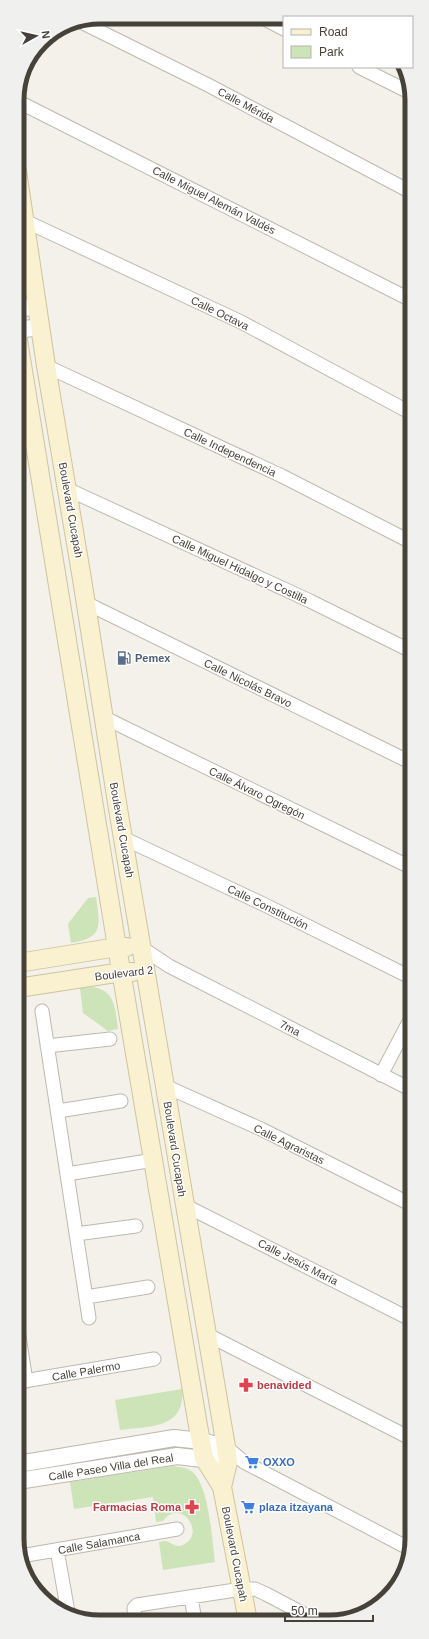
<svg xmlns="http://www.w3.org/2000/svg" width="429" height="1639" font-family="Helvetica,sans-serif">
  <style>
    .green { fill: #cde3b8 }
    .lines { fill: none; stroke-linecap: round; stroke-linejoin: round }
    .minor-casing { stroke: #beb9ae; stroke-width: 15 }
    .tertiary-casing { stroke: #beb9ae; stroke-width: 18 }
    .secondary-casing { stroke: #cec49f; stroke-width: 20 }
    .minor { stroke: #fff; stroke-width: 13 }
    .tertiary { stroke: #fff; stroke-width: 16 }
    .secondary { stroke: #f9f1cf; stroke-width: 18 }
    .labels { text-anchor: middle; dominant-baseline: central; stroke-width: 3; stroke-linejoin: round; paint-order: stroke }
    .street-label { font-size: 11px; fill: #474239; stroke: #fff }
    .service-label { font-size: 11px; font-weight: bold; fill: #4e5e75; stroke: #fff; text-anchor: start }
    .health-label { font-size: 11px; font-weight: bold; fill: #be3a42; stroke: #fff; text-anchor: start }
    .shop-label { font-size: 11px; font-weight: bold; fill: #366cbe; stroke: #fff; text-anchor: start }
    .rim { fill: none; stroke: #474239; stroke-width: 5 }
  </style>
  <rect width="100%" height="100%" fill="#f3f1ea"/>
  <path class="green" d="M96,897c4,28 8,41 -25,46l-3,-19 20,-26z
    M92,987c24,3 23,22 26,42l-10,2 -25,-18 -3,-25z
    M182,1389c4,40 -33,37 -62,41l-5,-30z
    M173,1466c6,1 13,1 18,5 18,12 21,69 24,91l-52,8 -4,-28c2,0 5,-1 7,-1 6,2 10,7 17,4 24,-11 -2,-48 -20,-24l-7,1 -3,-25 -79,12 -4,-27z"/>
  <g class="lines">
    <defs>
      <path id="minor" d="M263,18l21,11
        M79,21l129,64 203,107
        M359,67l52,26
        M17,101l394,199
        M25,221l216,101 170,91
        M46,366l236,110 129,66
        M67,489l243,112 101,50
        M86,603l326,160
        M103,717l309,151
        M123,838l140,66 149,74
        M142,948l27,18 243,124
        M42,1011l47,307
        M47,1046l63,-7
        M381,1075l31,-59
        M165,1086l96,43 151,76
        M58,1111l63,-10
        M67,1174l87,-14
        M184,1205l228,115
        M76,1234l60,-8
        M86,1297l62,-10
        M18,1330l8,51
        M206,1334l206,105
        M18,1382l136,-23
        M226,1447l18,15 166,87
        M57,1550l11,62
        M21,1556l156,-27
        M191,1597l4,24
        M135,1621l-1,-13 3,-3 105,-16h13l11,5 51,27"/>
      <path id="tertiary" d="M17,309l20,-3
        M17,330l23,-3
        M18,1464l156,-26 27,3 25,6
        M18,1481l159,-25 51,6"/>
      <path id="secondary" d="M17,171l29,195 36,213 36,230 108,638 2,15 -6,25
        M17,334l100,613 80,473 7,38 18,29 26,134
        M18,963l99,-16h10
        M18,988l104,-16h11"/>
    </defs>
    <use href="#minor" class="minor-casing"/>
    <use href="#tertiary" class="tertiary-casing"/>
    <use href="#secondary" class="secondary-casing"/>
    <use href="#minor" class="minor"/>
    <use href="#tertiary" class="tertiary"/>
    <use href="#secondary" class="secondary"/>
  </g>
  <defs>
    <symbol id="fuel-bare" viewBox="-9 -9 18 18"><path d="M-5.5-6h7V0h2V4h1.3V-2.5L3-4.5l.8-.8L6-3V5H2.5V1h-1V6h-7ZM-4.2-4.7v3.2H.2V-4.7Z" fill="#5c6f8a" stroke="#fff" stroke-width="2.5" paint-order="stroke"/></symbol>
    <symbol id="pharmacy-bare" viewBox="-9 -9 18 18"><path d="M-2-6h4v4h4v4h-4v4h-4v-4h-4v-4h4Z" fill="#e0444e" stroke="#fff" stroke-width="2.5" paint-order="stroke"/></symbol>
    <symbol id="supermarket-bare" viewBox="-9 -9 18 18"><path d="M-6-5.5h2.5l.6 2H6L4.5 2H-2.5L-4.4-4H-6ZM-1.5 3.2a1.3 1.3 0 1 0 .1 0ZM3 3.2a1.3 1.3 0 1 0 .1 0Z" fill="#3f7fe0" stroke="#fff" stroke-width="2.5" paint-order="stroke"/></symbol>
  </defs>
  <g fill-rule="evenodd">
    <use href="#fuel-bare" x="114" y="648" width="20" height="20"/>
    <use href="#pharmacy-bare" x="236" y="1375" width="20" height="20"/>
    <use href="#supermarket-bare" x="242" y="1452" width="20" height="20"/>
    <use href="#pharmacy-bare" x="182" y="1497" width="20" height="20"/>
    <use href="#supermarket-bare" x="238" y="1497" width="20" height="20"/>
  </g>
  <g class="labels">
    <g class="street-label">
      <text transform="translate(246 105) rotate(28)">Calle Mérida</text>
      <text transform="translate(214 200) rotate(27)">Calle Miguel Alemán Valdés</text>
      <text transform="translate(220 313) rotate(26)">Calle Octava</text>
      <text transform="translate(230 452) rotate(25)">Calle Independencia</text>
      <text transform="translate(71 510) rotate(80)">Boulevard Cucapah</text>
      <text transform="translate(240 569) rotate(25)">Calle Miguel Hidalgo y Costilla</text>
      <text transform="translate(248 683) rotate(26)">Calle Nicolás Bravo</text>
      <text transform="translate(257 793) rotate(26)">Calle Álvaro Ogregón</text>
      <text transform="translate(122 830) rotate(80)">Boulevard Cucapah</text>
      <text transform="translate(268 907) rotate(26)">Calle Constitución</text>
      <text transform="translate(124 973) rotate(-7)">Boulevard 2</text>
      <text transform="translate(290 1028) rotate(27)">7ma</text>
      <text transform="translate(289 1144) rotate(26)">Calle Agraristas</text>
      <text transform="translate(175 1149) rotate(81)">Boulevard Cucapah</text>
      <text transform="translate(298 1262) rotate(27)">Calle Jesús María</text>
      <text transform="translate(86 1371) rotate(-10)">Calle Palermo</text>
      <text transform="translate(111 1467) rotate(-9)">Calle Paseo Villa del Real</text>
      <text transform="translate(99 1543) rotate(-10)">Calle Salamanca</text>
      <text transform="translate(235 1554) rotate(79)">Boulevard Cucapah</text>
    </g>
    <g class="service-label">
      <text x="135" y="658">Pemex</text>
    </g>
    <g class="health-label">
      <text x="257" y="1385">benavided</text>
      <text x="181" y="1507" text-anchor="end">Farmacias Roma</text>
    </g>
    <g class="shop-label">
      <text x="263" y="1462">OXXO</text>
      <text x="259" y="1507">plaza itzayana</text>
    </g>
  </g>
  <path d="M0 0H429V1639H0ZM100 24H329A76 76 0 0 1 405 100V1539A76 76 0 0 1 329 1615H100A76 76 0 0 1 24 1539V100A76 76 0 0 1 100 24Z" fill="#f0f0ef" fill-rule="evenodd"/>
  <path class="rim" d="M100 24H329A76 76 0 0 1 405 100V1539A76 76 0 0 1 329 1615H100A76 76 0 0 1 24 1539V100A76 76 0 0 1 100 24Z"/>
  <rect x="283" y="16" width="130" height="52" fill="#ffffff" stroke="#b5b3b0"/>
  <rect x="291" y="29" width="20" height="6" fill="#f9f1cf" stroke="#b5b3b0"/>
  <text x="319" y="36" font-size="12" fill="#474239">Road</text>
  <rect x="291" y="46" width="20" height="12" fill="#cde3b8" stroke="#b5b3b0"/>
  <text x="319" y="56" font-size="12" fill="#474239">Park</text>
  <g transform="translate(36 36) rotate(82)" stroke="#ffffff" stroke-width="3" paint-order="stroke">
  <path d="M0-3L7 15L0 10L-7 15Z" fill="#474239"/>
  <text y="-6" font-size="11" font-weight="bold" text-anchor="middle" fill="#474239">N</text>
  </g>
  <path d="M285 1615v6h88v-6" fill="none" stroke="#474239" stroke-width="2"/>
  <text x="291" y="1615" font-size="12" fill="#474239" stroke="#ffffff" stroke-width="3" paint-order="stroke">50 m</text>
</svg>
